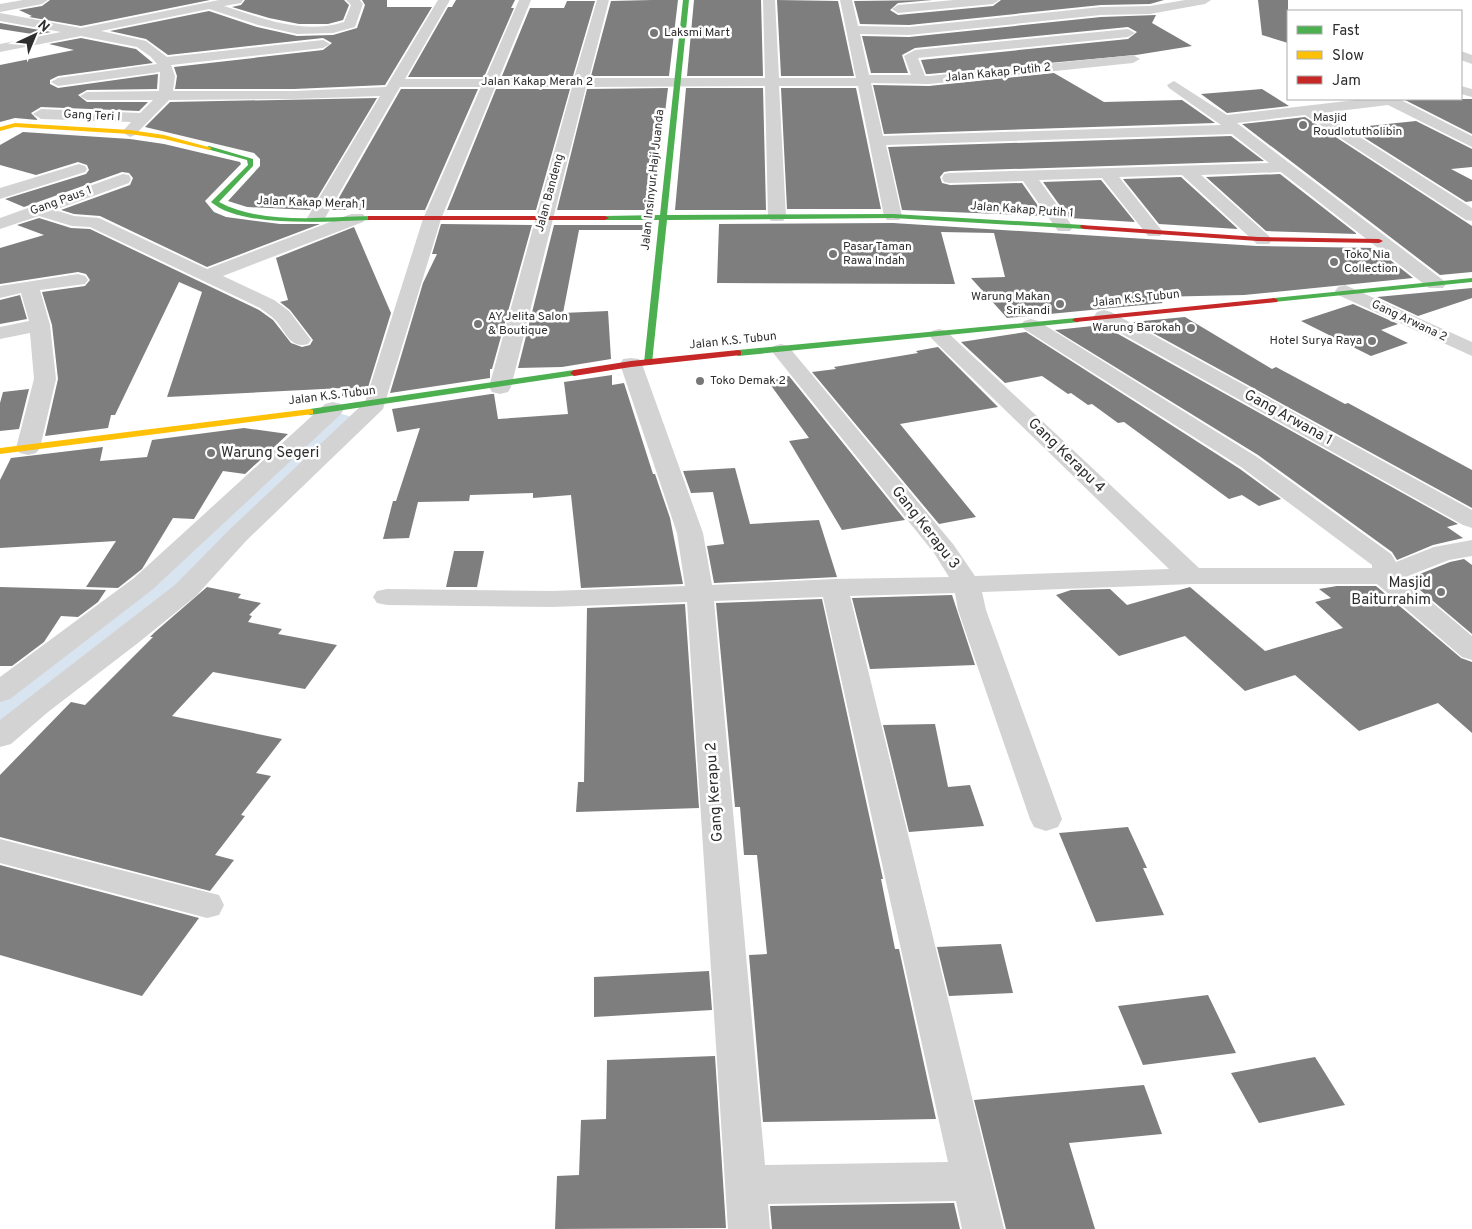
<svg xmlns="http://www.w3.org/2000/svg" width="1472" height="1229" font-family="Overpass,sans-serif">
  <style>
    .lines { fill: none; stroke-linecap: round; stroke-linejoin: round }
    .river { fill: #d8e4f0; fill-rule: evenodd }
    .building { fill: #7e7e7e }
    .street { fill: #d3d3d3; fill-rule: evenodd }
    .fast { fill: #4caf50; fill-rule: evenodd }
    .slow { fill: #ffc107; fill-rule: evenodd }
    .jam { fill: #c62828; fill-rule: evenodd }
    .poi-dot { fill: #777; stroke: #fff; stroke-width: 2 }
    .labels { text-anchor: middle; dominant-baseline: central; stroke-width: 5; stroke-linejoin: round; paint-order: stroke }
    .far-poi-label { font-size: 12px; fill: #2e2e2e; stroke: #fff; text-anchor: start }
    .far-street-label { font-size: 12px; fill: #2e2e2e; stroke: #fff }
    .street-label { font-size: 15px; fill: #2e2e2e; stroke: #fff }
    .poi-label { font-size: 15px; fill: #2e2e2e; stroke: #fff; text-anchor: start }
  </style>
  <rect width="100%" height="100%" fill="#fff"/>
  <g class="lines">
    <path class="river" d="M334,412l15,4 7,9 -7,9 -163,163 -130,101 -36,31 -20,5v-49l150,-110 169,-159z"/>
  </g>
  <path class="building" d="M50,0h160l-129,26 -52,-9 3,-1 -13,-6 23,-4z
    M245,0h99l5,5 -6,15 -15,4h-29l-30,-6 -37,-11 9,-2z
    M362,0h25v7h45l-47,78 -91,4h-119l2,-13 -3,-9 149,-17 9,-7 -9,-5 -155,17 -22,-16 -36,-8 99,-20 48,16 40,9 36,-1 24,-7 8,-23z
    M456,0h59l-4,8h3l-30,69h-76l40,-70h4z
    M652,0h26l-9,76h-78l20,-75z
    M694,0h67l2,76h-76z
    M777,0l61,1 16,75h-73z
    M933,0l-35,3 -8,7 8,5 95,-9 8,-6h163l-14,4 -49,1 -192,20 -49,-1 -6,-23z
    M1258,0h30v43l-26,-8z
    M567,1h28l-22,75h-71l28,-68h34z
    M1156,15l-4,8 40,23 -56,9 -207,19h-3l-5,-14 207,-21 9,-7 -9,-5 -213,21 -13,7 6,18h-37l-9,-37 47,1 192,-20z
    M0,23l51,9 -30,6 11,-4 -32,-5z
    M81,38l55,11 17,14 -95,13 -8,4v4l8,4 100,-14 -1,15 -70,1 -9,5 9,7h61l-9,9 -98,-4 -10,6 7,7 -23,-2 -15,4v-57l74,-15 -25,-6z
    M1054,73l50,29 78,-2 33,23 -331,11 -11,-49 56,1z
    M668,88l-15,122h-96l30,-121z
    M686,88h77l3,122h-91z
    M781,88h75l25,121h-94z
    M401,89h77l-53,121h-93z
    M496,89h74l-34,121h-89z
    M1262,89l27,17 -62,7 -26,-19z
    M377,98l-67,112 -63,-3 -19,-6 32,-35v-7l-6,-6 -109,-26 25,-25z
    M1403,99h69v35z
    M1305,117l167,109v46l-32,3 -198,-151z
    M1416,121l56,28v18l-21,2 21,11v21l-6,1 -117,-74z
    M23,132l107,7 34,5 76,18 1,2 -36,37 9,11 12,5 54,7h40l-113,43 -107,-51 -26,-2 -13,-4 69,-25 3,-7 -4,-5 -7,-1 -98,35 -19,-8 81,-25 3,-4 -2,-5 -9,-3 -42,13 -36,-10v-20z
    M1231,136l33,25 -314,10 -6,1 -4,5 2,6 8,2 72,-2 23,33 -143,-6 -14,-63z
    M1280,174l77,60 -91,-3 -60,-54z
    M1181,177l57,52 -79,-5 -36,-45z
    M1101,180l34,42 -66,-4 -26,-36z
    M39,218l32,10 19,1 169,81 14,10 18,23 11,4 8,-2 3,-5 -23,-30 -10,-8 8,-2 -12,-42 78,-31 37,86 -25,81 -24,2 1,-8 -176,9 35,-105 -23,-10 -64,133h-4l-3,13 -63,8 13,-57 -6,-54 -10,-33 43,-6 5,-6 -4,-6 -8,-2 -78,12v-36l44,-13 -27,-10z
    M893,223l364,23 118,2 38,30 -169,17 -90,2 9,6 -156,15 -36,-40 34,-1 -11,-44 -53,-1 14,52 -238,-1 2,-59z
    M441,224l91,1 -40,144h-2v9l-100,15 33,-110 14,-29h-5z
    M554,225h90v5h-65l-16,83 45,-2 3,48 -49,8 -44,1z
    M1472,288v10l-54,18 -41,-19z
    M20,295l7,24 -27,5v-24z
    M1353,304l45,20 -17,6 27,13 -37,13 -70,-35z
    M1185,317l87,52 4,-2 69,37 3,-1 124,67v38l-339,-186z
    M1102,325l356,199 -11,3 16,11 -30,7 -36,15 -5,-8 -134,-97 -203,-125z
    M1026,332l214,137 41,30 -22,7 -17,-11 -13,4 -105,-77 -6,1 -26,-19 -4,1 -17,-12 -3,1 -26,-18 -37,7 -44,-41z
    M938,347l60,60 -98,17 76,93 -37,7 -127,-152 24,-3 -2,-2 84,-14 -2,-2z
    M612,375v10l12,-2 29,91h2l15,44 13,66 -102,4 -10,-93 -38,3v-5l-63,2 -1,6 -51,1 -9,36 -26,1 10,-38h3l24,-73 -23,4 -5,-23 99,-15h3l4,25 70,-5 -4,-32z
    M789,376l116,144 -63,10 -53,-89 20,-3 -42,-58z
    M29,389l-10,40 -19,2v-28l3,-11z
    M244,428l44,6 -43,40 -22,-3 -29,48 -21,-1 -31,51 -24,19 -32,-1 30,-46 -116,7v-68l11,-22 92,-11 -3,14 47,-4 5,-17z
    M735,468l15,56 69,-4 18,57 -123,6 -7,-37 17,-2 -11,-52 -22,1 -8,-22z
    M454,551h30l-7,36h-31z
    M1464,559l8,6v69l-65,-55 43,-17z
    M1337,586h39l85,72 11,4v71l-34,-30 -79,28 -64,-56 -50,16 -60,-55 -66,20 -63,-61 15,-5 39,-1 17,16 63,-18 75,64 78,-23 -28,-26 16,-4 -12,-9z
    M0,587l106,3 -8,12 -20,15 -17,-1 -17,26 -32,24h-12z
    M207,587l34,7 -3,4 23,5 -12,12 3,1 -4,6 34,7 -4,5 59,11 -32,44 -92,-17 -41,44 110,23 -26,34 15,3 -30,39 4,1 -30,39 19,5 -24,31 -210,-54v-62l71,-73 14,3 68,-68h-3l5,-5z
    M952,595l23,70 -105,4 -18,-71z
    M822,599l61,280h-2l14,70h4l37,170 -173,3 -14,-167 18,-1 -10,-99h-13l-4,-48h-5l-19,-204z
    M685,604l14,204 -123,4 2,-30h6l3,-174z
    M935,724l13,63 22,-2 14,41 -75,6 -26,-107z
    M1128,827l19,41h-4l21,47 -68,7 -37,-89z
    M0,865l199,53 -57,78 -142,-41z
    M1001,944l12,49 -64,3 -12,-49z
    M709,971l3,39 -118,7v-40z
    M1208,995l28,58 -93,12 -25,-59z
    M715,1056l11,172 -171,1 2,-53 22,-1 2,-55 25,-1 1,-59z
    M1315,1057l30,48 -86,18 -28,-50z
    M1144,1085l18,49 -93,9 26,86h-89l-32,-129z
    M954,1203l6,26h-188l-2,-23z"/>
  <g class="lines">
    <path class="street" d="M23,0h25l-6,4 -42,8v-8z
      M219,0h24l-2,3 -17,3c40,13 79,29 120,16l7,-17 -5,-5h14l3,4 -8,23 -22,6 -36,1 -39,-9 -49,-16 -108,22 45,10 21,16 156,-17 7,4 -7,4 -152,17 4,11 -2,15h121l92,-4 52,-87h12l-45,79h80l34,-79h12l-32,78h75l23,-78h12l-20,78h176l-2,-78h12l4,78h77l-16,-78h12l6,26 51,1 192,-20 49,-1 35,-6h26l-6,4 -55,10 -49,1 -192,20 -49,-1 9,41h42l-7,-19 11,-6 213,-21 7,4 -7,4 -210,21 7,18h4l204,-21 7,4 -7,4 -204,21 -58,-1 12,53 338,-11 -52,-37 -2,-3 7,-4 53,34 137,-16h35l73,37v11l-84,-42 -66,8 150,95v13l-6,-1 -161,-105 -68,8 206,157 3,4 -3,4h-14l-148,-116 -80,3 68,61 3,4 -3,4h-12l-75,-69 -63,2 44,55 -3,4h-12l-46,-58 -63,2 34,47 -3,4h-12l-35,-50 -73,2 -6,-1 -2,-4 2,-4 6,-1 319,-10 -37,-29 -346,11 16,71 -3,4h-12l-3,-4 -26,-130h-79l7,131 -3,4h-12l-3,-4 -3,-131 -179,1 -75,300 -3,5 -8,2 -8,-2 -3,-5 83,-300h-77l-54,132 -58,190 -137,132 -50,55 -58,47 -90,69 -37,32 -11,3v-27l176,-136 52,-53 137,-129 58,-183 58,-132h-81l-75,131 -3,4h-12l-3,-4 73,-122 -86,3 -125,1 -34,35 -5,2 -8,-5 9,-10 -90,-3 -8,-5 8,-5 99,4 13,-13h-66l-7,-4 7,-4 72,-1 1,-19 -102,14 -7,-4 7,-4 99,-14 -6,-7 -14,-10 -56,-11 -81,16v-8l61,-12 -61,-11v-8l81,15z
      M954,0h45l-6,4 -95,9 -6,-4 6,-4z
      M1461,51l11,4v9l-11,-4z
      M1461,86l11,3v8l-11,-3z
      M79,164l6,2 2,3 -2,3 -85,27v-11z
      M123,174l6,1 2,4 -2,4 -74,27 19,6 25,2 108,51 144,-55h12l3,4 -3,4 -140,54 51,24 15,11 22,29 -3,4c-18,5 -22,-12 -32,-23 -4,-5 -11,-9 -16,-13l-170,-81 -18,-1 -33,-10 -39,13v-11z
      M78,274l7,2 3,4 -3,4 -45,6 10,35 6,54 -16,69 -4,5 -8,2 -8,-2 -4,-5 18,-69 -4,-46 -30,6v-12l29,-6 -8,-28 -21,5v-12z
      M1345,285l127,57v14l-134,-61 -3,-4 3,-4z
      M1104,310l7,2 361,198v18l-9,-3 -366,-205 -3,-4 3,-4z
      M1031,319l7,2 219,136 134,97 5,8 38,-15 38,-7v16l-23,4 -46,18 69,58v24l-10,-3 -85,-73h-185l-210,8 4,18 76,209 -4,8 -12,4 -12,-4 -4,-8 -72,-209 -3,-17 -105,3 154,633h-42l-6,-28 -188,3 2,25h-42l-41,-627 -135,5 -165,-2 -10,-2 -4,-6 4,-6 10,-2 165,2 133,-5 -8,-53 -57,-169 3,-5 8,-1 8,1 3,5 61,169 9,52 122,-6 115,-2 -15,-24 -160,-199 -3,-4 3,-4 7,-2 7,2 165,198 22,32 194,-7 -237,-230 -3,-4 3,-4 7,-2 7,2 253,237h173v-3l-131,-98 -217,-138 -3,-4 3,-4zM823,597l125,565 -183,3 -51,-564z
      M333,402l8,2 3,5 -3,5 -189,176 -142,109 -10,3v-25l134,-99 191,-174z
      M0,839l207,53 12,3 5,10 -5,10 -12,3 -207,-55z"/>
    <path class="fast" d="M683,0h6l-22,215 226,-1 191,11 4,2 -4,2 -191,-11 -226,2 -15,143 -1,2h-6l-1,-2 15,-143h-54l-4,-2 4,-2 55,-1z
      M209,146l44,13v7l-34,36c42,23 105,15 152,14l4,2 -4,2c-40,1 -129,9 -160,-18l37,-37 -1,-5 -40,-11v-2z
      M1472,278v4l-198,20 -4,-2 4,-2z
      M1076,318h3v4l-341,34 -4,-3 4,-3z
      M574,370l4,3 -1,2 -267,40 -5,-3 5,-3z"/>
    <path class="slow" d="M15,123l115,7 34,5 48,13 -3,2 -45,-11 -34,-5 -115,-7 -15,4v-4z
      M310,409l3,1v4l-313,40v-6z"/>
    <path class="jam" d="M368,216h237l4,2 -4,2h-237z
      M1081,225l177,12 121,2 4,2 -4,2 -121,-2 -174,-12 -4,-2z
      M1274,298l4,2 -1,2 -201,20 -4,-2 4,-2z
      M738,350l3,1v4l-110,12 -57,9 -4,-3 4,-3 57,-9z"/>
  </g>
  <g class="poi-dot">
    <circle cx="654" cy="33" r="5"/>
    <circle cx="1303" cy="125" r="5"/>
    <circle cx="833" cy="254" r="5"/>
    <circle cx="1334" cy="262" r="5"/>
    <circle cx="1060" cy="304" r="5"/>
    <circle cx="478" cy="324" r="5"/>
    <circle cx="1191" cy="328" r="5"/>
    <circle cx="1372" cy="341" r="5"/>
    <circle cx="700" cy="381" r="5"/>
    <circle cx="211" cy="453" r="5"/>
    <circle cx="1441" cy="592" r="5"/>
  </g>
  <g class="labels">
    <g class="far-poi-label">
      <text x="664" y="33">Laksmi Mart</text>
      <text x="1313" y="118">Masjid<tspan x="1313" dy="14">Roudlotutholibin</tspan></text>
      <text x="843" y="247">Pasar Taman<tspan x="843" dy="14">Rawa Indah</tspan></text>
      <text x="1344" y="255">Toko Nia<tspan x="1344" dy="14">Collection</tspan></text>
      <text x="1050" y="297" text-anchor="end">Warung Makan<tspan x="1050" dy="14">Srikandi</tspan></text>
      <text x="488" y="317">AY Jelita Salon<tspan x="488" dy="14">&amp; Boutique</tspan></text>
      <text x="1181" y="328" text-anchor="end">Warung Barokah</text>
      <text x="1362" y="341" text-anchor="end">Hotel Surya Raya</text>
      <text x="710" y="381">Toko Demak 2</text>
    </g>
    <g class="far-street-label">
      <text transform="translate(998 73) rotate(-6)">Jalan Kakap Putih 2</text>
      <text x="537" y="82">Jalan Kakap Merah 2</text>
      <text transform="translate(92 116) rotate(3)">Gang Teri I</text>
      <text transform="translate(653 180) rotate(-84)">Jalan Insinyur Haji Juanda</text>
      <text transform="translate(550 193) rotate(-75)">Jalan Bandeng</text>
      <text transform="translate(61 201) rotate(-20)">Gang Paus 1</text>
      <text transform="translate(311 203) rotate(2)">Jalan Kakap Merah 1</text>
      <text transform="translate(1022 210) rotate(4)">Jalan Kakap Putih 1</text>
      <text transform="translate(1136 299) rotate(-6)">Jalan K.S. Tubun</text>
      <text transform="translate(1409 321) rotate(25)">Gang Arwana 2</text>
      <text transform="translate(733 341) rotate(-6)">Jalan K.S. Tubun</text>
      <text transform="translate(332 396) rotate(-7)">Jalan K.S. Tubun</text>
    </g>
    <g class="street-label">
      <text transform="translate(1288 418) rotate(29)">Gang Arwana 1</text>
      <text transform="translate(1066 456) rotate(44)">Gang Kerapu 4</text>
      <text transform="translate(925 528) rotate(52)">Gang Kerapu 3</text>
      <text transform="translate(715 792) rotate(-94)">Gang Kerapu 2</text>
    </g>
    <g class="poi-label">
      <text x="221" y="453">Warung Segeri</text>
      <text x="1431" y="583" text-anchor="end">Masjid<tspan x="1431" dy="17">Baiturrahim</tspan></text>
    </g>
  </g>
  <rect x="1287" y="10" width="175" height="90" fill="#ffffff" stroke="#ababab"/>
  <rect x="1297" y="26" width="25" height="8" fill="#4caf50" stroke="#ababab"/>
  <text x="1332" y="35" font-size="15" fill="#2e2e2e">Fast</text>
  <rect x="1297" y="51" width="25" height="8" fill="#ffc107" stroke="#ababab"/>
  <text x="1332" y="60" font-size="15" fill="#2e2e2e">Slow</text>
  <rect x="1297" y="76" width="25" height="8" fill="#c62828" stroke="#ababab"/>
  <text x="1332" y="85" font-size="15" fill="#2e2e2e">Jam</text>
  <g transform="translate(35 35) rotate(44)" stroke="#ffffff" stroke-width="4" paint-order="stroke">
  <path d="M0-4L9 19L0 12L-9 19Z" fill="#2e2e2e"/>
  <text y="-8" font-size="14" font-weight="bold" text-anchor="middle" fill="#2e2e2e">N</text>
  </g>
</svg>
